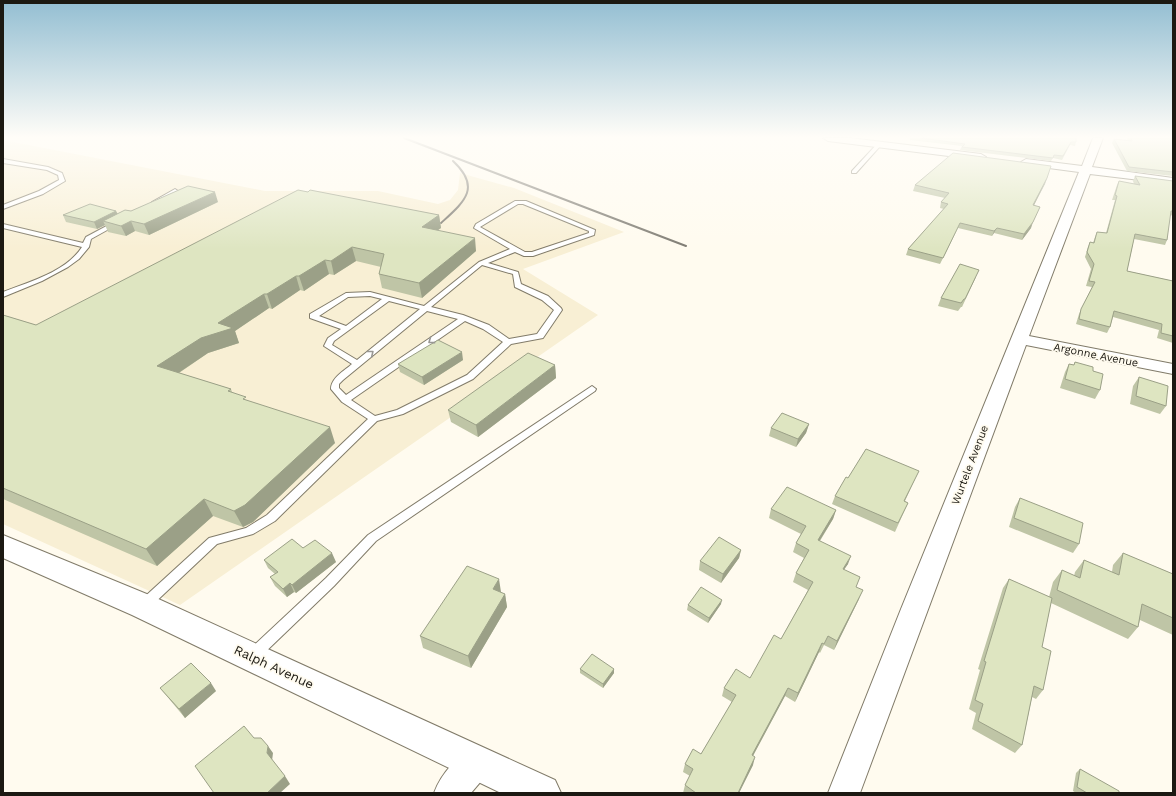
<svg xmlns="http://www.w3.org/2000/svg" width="1176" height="796" font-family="'Work Sans',sans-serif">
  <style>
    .built { fill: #f8efd4 }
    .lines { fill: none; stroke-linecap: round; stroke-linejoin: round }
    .lane-casing { stroke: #817b69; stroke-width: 2 }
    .street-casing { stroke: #817b69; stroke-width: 2 }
    .secondary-casing { stroke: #817b69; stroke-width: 2 }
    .lane { fill: #fff; fill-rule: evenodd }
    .street { fill: #fff; fill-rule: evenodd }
    .secondary { fill: #fff; fill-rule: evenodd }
    .rail { stroke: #7d7a71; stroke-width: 2 }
    .wall { fill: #bfc5a6 }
    .shaded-wall { fill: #9ba087 }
    .building { fill: #dee5c1; stroke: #9ba087 }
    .oneway { stroke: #999894 }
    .labels { text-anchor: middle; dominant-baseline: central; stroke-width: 3.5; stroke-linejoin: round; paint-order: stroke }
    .street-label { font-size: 11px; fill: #1c1912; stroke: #fffbef }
    .near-street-label { font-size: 13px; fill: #1c1912; stroke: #fffbef }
  </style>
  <rect width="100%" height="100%" fill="#fffbef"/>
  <path class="built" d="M3,140l262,51h113l60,13 12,-4 8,-10 2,-17 54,15 110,44 -101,37 75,46 -418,290 -177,-81z"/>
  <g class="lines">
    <defs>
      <path id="lane" d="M878,143l4,1 -26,29h-4v-2z
        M3,159l45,8 14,6 3,8 -22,13 -40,15v-4l36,-14 20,-11 -1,-5 -11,-5 -44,-7z
        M175,189l3,2 -1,1 -20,11 -5,-1z
        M515,201h11l69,29 -1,5 -61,21h-9l-9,-4 -27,11 30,9 3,12 27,12 13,12 1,2 -19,28 -32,6 -38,35 -70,35 -26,7 -102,100 -22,13 -36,10 -69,65 -4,1 -4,-1 -2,-4 2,-4 69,-63 37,-10 21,-13 101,-96 -26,-17 -11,-13c0,-11 13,-18 21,-25l-28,-18 4,-8 13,-9 -31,-11v-4l36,-21 24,-1 54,14 55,-44 31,-13 -36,-21 2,-4zM518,204h5l66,27v2l-57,19h-7l-45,-25zM482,265l31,9 2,13 27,13 12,10 -17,24 -28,5 -20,-14 -26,-10 -32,-8zM370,296l12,3 -36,27 -27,-10 29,-19zM389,301l31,8 -63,51 -25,-15 2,-4zM427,311l31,8 -112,76 -7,-7v-4l4,-4zM465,321l18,8 20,13 -36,33 -70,35 -22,6 -24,-16z
        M116,221l3,2 -1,1 -27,15 -2,8 -10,12 -11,8 -26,14 -39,16v-5c26,-10 63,-20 79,-45l-79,-19v-4l80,19 3,-6z
        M592,386l4,3 -1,2 -219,150 -42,45 -75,72 -5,2 -5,-2 -2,-4 2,-4 77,-72 42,-43z"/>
      <path id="street" d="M823,138h27l131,16 5,3 -5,3 -153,-19z
        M1093,138h10l-11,29 81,11v6l-83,-10 -61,162 144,28v10l-147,-29 -166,448h-32l73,-184 178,-437 -53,-7 -5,-3 5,-3 56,7z
        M477,746l11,5 5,11 -5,11 -17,20h-37c7,-19 24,-39 43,-47z"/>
      <path id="secondary" d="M3,535l151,62 401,183 6,13h-60l-369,-178 -129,-57z"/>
    </defs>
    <use href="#lane" class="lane-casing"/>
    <use href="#street" class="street-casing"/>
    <use href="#secondary" class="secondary-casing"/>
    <use href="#lane" class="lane"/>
    <use href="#street" class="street"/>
    <use href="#secondary" class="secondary"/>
    <path class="rail" d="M404,138l282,108
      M441,223c23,-21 41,-35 12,-62"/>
  </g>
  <path class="wall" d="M910,138h166v4l-1,4 -5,-1 -8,15 -9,-2 -2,3 -91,-11 2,-4 -52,-6z
    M1127,138h46v38l-46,-5 -15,-28 2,-4 14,2z
    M1135,176l38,5v32l-2,3h-1l-3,24 -2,5 -31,-6 -7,32 46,10v62l-16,-5 2,-8 -46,-13 -3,10 -3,6 -31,-9 3,-10 13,-27 -6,-1 5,-17 -6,-12 3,-10 2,-5 3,1 2,-6 2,-5 9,1 9,-33h-3l5,-15 2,-4 15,3 -1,-3z
    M1047,178l-13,27 -3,23 -9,12 -28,-7 -2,3 -34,-8 -18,36 -34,-9 2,-6 36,-40 -4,-1 1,-6 4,-4 -32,-7 2,-6z
    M218,202l-69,33 -14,-4 -9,5 -18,-4 -3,-7 -8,4 -31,-7 -3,-7 53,-4 2,3 13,-3z
    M439,215l2,13 -4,2 39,21 -54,47 -40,-10 -3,-14 2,-7 -25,-6 -22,14 -5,-1 -25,17 -4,-1 -28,19 -3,-1 -34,23 4,12 -31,10 -29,20 52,16 1,3 16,9 87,42 -82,79 -10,5 -30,-11 -56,50 -154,-67v-184l33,10z
    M976,277l-14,30h-1l-3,4 -20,-5 3,-8z
    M463,360l-39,25 -24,-13 -2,-8z
    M1075,362l18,9 7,19 -5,9 -35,-11 5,-16 4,-8 5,1z
    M555,365l1,13 -78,59 -27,-15 -3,-12z
    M1139,377l27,29 -6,8 -30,-10 3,-18z
    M809,424l-3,9 -10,14 -27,-11 2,-8z
    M848,478l67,1 -10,22 3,2 -13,29 -63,-28 3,-8z
    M1020,498l59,46 -6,9 -64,-26 6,-20z
    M771,509l65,1 -3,9 -13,22 28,23 -4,5 12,18 3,12 -25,51 -10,-5 -4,8 -1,-1 -24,50 -10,-6 -32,60v9l-14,28h-56l2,-8 5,-9 -7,-4 2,-8 16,-10 31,-52 -10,-6 2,-8 26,-10 31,-39 27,-49 -15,-8 3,-9 8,-15 -11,-6 3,-9 5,-9 -32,-16z
    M303,548l33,14 -40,31 -2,-1 -7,5 -12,-11 -5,-9 5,-3 -7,-6 -4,-8z
    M741,550l-2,8 -18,25 -22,-13 1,-9z
    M1123,553l50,21v61l-33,-15 -2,7 -10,12 -77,-36 -9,44 1,43 -7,9 -4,-2 -10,48 -7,8 -43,-24 4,-16 -7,-4 11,-39 -2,-1 25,-81 6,-9 40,18 4,-15 9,-12 12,6 1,-4 9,-12 28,12 1,-7z
    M500,592l5,2 2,13 -36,61 -48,-20 -3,-12z
    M721,604l-13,19 -21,-13 1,-5z
    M580,669h34v4l-11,15 -23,-15z
    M160,688l56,3 -31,27z
    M1080,769l39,24h-43l-3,-2 3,-18z"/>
  <path class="shaded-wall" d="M1047,178l-2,6 -14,27 2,-6z
    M215,192l3,10 -69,33 -5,-11z
    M116,211l3,6 -16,4 2,4 -8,4 -3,-7z
    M439,215l2,13 -17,12 -2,-13z
    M131,221l4,10 -9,5 -5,-10z
    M1033,222l-2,6 -9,12 2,-6z
    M997,228l-3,5 -2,3 2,-5z
    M475,238l1,13 -54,47 -3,-15z
    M352,247l4,14 -22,14 -3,-14z
    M325,260l4,14 -25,17 -5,-15z
    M296,276l4,14 -28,19 -5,-15z
    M264,294l5,14 -34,23 4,12 -31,10 -43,29 -8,-16 61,-43z
    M462,352l1,8 -39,25 -2,-8z
    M555,365l1,13 -78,59 -2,-12z
    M809,424l-3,9 -10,14 2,-8z
    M330,427l5,16 -82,79 -10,5 -9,-16z
    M204,499l9,17 -56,50 -11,-17z
    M836,510l-3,9 -18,29 3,-8z
    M741,550l-2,8 -18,25 2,-9z
    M332,553l4,9 -40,31 -4,-8z
    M851,556l-3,8 -9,13 4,-8z
    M499,579l2,13 -6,10 -2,-13z
    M290,583l4,9 -7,5 -4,-8z
    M863,590l-4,9 -25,51 3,-9z
    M505,594l2,13 -36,61 -3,-12z
    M722,600l-1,4 -13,19 1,-5z
    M822,643l-3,9 -24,50 3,-9z
    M614,669v4l-11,15v-4z
    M211,683l5,8 -31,27 -6,-9z
    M788,688l-3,8 -36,67 3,-8z
    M268,746l5,7 -1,8 -5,-8z
    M755,757l-2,8 -14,28h-1z
    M285,776l5,8 -10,9h-13z"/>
  <path class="building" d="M921,138h155v4h-5l-8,14 -9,-1 -1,3 -91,-11 3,-3z
    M1131,138h42v34l-44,-5 -15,-28 18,2z
    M953,153l98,13 -4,12 -14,27 7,2 -7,15 -9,12 -27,-6 -3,3 -34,-8 -17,35 -35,-9 40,-45 -7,-2 8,-9 -34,-8z
    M1135,176l38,5v30h-2l-4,29 -32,-6 -8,37 46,10v55l-12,-3 1,-9 -48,-13 -4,16 -31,-8 2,-10 14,-27 -6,-1 5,-17 -7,-12 3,-10 4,1 3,-11 10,1 10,-37 -2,-1 4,-14 21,4z
    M188,186l27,6 -71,32 -13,-3 -10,5 -18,-5 22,-11 6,1z
    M298,190l10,2 2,-2 129,25 -17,12 53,11 -56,45 -40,-9 5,-20 -32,-7 -21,14 -6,-1 -26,16h-3l-29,18h-3l-46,29 15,5 -32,10 -44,28 74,23 -3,2 18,6 -3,2 87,28 -85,78 -11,6 -30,-12 -58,50 -143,-61v-173l33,10z
    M90,204l26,7 -22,11 -31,-7z
    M960,264l19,6 -14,29h-1l-3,4 -20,-5z
    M438,340l24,12 -40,25 -24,-13z
    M528,353l27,12 -79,60 -28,-15z
    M1075,362l18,5v4l10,3 -3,16 -35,-11 4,-15 5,1z
    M1139,377l29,9 -2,20 -30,-10z
    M782,413l27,11 -11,15 -27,-11z
    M866,449l53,22 -15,30 4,2 -10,20 -63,-27 11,-19 2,1z
    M787,487l49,23 -18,30 33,16 -8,13 17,8 -4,10 7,3 -26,51 -9,-5 -4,8 -2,-1 -24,50 -10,-5 -36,67 3,2 -17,36h-42l-11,-8 8,-16 -8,-5 8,-15 8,5 35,-59 -12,-7 12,-19 14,9 24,-43 7,4 32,-57 -17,-9 13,-23 -13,-7 10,-17 -35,-17z
    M1020,498l63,25 -4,21 -65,-26z
    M719,537l22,13 -18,24 -23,-13z
    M292,539l11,9 12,-8 17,13 -40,32 -2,-2 -7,6 -13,-12 8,-5 -14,-12z
    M1123,553l50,21v44l-31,-14 -4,23 -81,-37 5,-20 18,8 4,-18 35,15z
    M467,566l32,13 -6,10 12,5 -37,62 -48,-20z
    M1009,579l43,19 -10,49 9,4 -8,39 -9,-4 -12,59 -44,-24 5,-17 -8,-4 11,-38 -2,-1z
    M701,587l21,13 -13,18 -21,-13z
    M592,654l22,15 -11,15 -23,-15z
    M191,663l20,20 -32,26 -19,-21z
    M244,726l10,12h7l7,8 -1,7 18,23 -18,17h-53l-19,-27z
    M1080,769l39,22v2h-32l-10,-6z"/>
  <defs><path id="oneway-chevron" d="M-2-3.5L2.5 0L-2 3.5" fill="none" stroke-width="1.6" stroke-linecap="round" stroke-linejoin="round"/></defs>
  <g class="oneway">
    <use href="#oneway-chevron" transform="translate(431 341) rotate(144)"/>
    <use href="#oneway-chevron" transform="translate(371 353) rotate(-39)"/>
  </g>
  <linearGradient id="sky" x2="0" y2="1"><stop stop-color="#93bed2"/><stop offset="0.55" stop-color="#fffdf8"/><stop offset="1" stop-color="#fffdf8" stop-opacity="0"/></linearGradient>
  <rect width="1176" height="249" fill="url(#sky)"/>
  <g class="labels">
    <g class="street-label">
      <text transform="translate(1096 355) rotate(11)">Argonne Avenue</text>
      <text transform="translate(970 465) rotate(-69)">Wurtele Avenue</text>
    </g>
    <g class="near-street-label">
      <text transform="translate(274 667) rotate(25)">Ralph Avenue</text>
    </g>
  </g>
  <rect width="1176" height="796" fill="none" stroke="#1c1912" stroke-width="8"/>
</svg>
